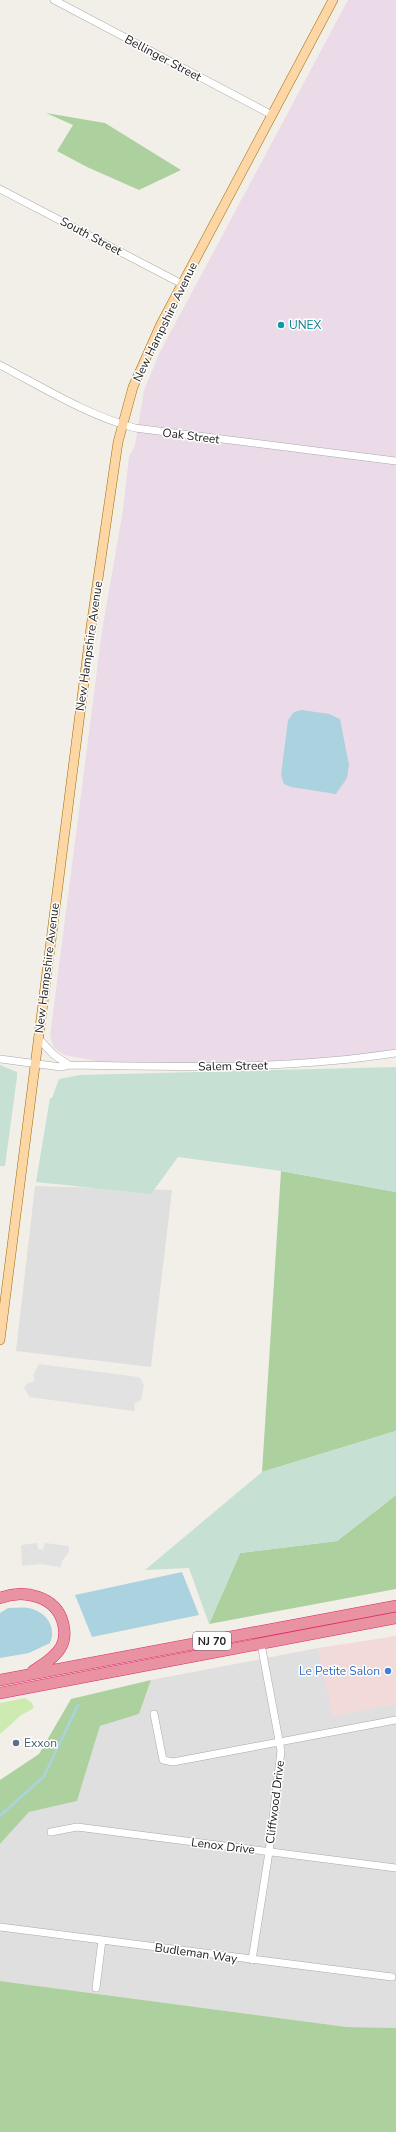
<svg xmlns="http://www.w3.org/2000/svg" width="396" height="2132" font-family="'Nunito Sans',sans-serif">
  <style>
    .residential { fill: #e0dfdf }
    .commercial { fill: #f2dad9 }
    .industrial { fill: #ebdbe8 }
    .grass { fill: #cdebb0 }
    .forest { fill: #add19e }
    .wetland { fill: #c6e0d4 }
    .parking { fill: #e2e2e2 }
    .water { fill: #aad3df }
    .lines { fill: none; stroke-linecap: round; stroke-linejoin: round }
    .stream { stroke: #aad3df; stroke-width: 2.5 }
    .minor-casing { stroke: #a9a9a9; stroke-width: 8 }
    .major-casing { stroke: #a06b00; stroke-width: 10 }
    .highway-casing { stroke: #dc2a67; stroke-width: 12 }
    .minor { stroke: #fff; stroke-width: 7 }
    .major { stroke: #fcd6a4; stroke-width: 9 }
    .highway { stroke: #e892a2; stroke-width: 11 }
    .culture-dot { fill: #0f9aa8; stroke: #fff; stroke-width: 1.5 }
    .shop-dot { fill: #3f7fe0; stroke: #fff; stroke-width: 1.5 }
    .service-dot { fill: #5c6f8a; stroke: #fff; stroke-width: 1.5 }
    .labels { text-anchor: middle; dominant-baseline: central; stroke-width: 3; stroke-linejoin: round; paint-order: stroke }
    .shield { fill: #fff; stroke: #646464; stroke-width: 1 }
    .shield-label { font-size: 11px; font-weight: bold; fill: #222 }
    .street-label { font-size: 12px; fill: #222; stroke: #fff }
    .culture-label { font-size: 12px; fill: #0d838f; stroke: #fff; text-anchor: start }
    .shop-label { font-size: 12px; fill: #366cbe; stroke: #fff; text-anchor: end }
    .service-label { font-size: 12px; fill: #4e5e75; stroke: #fff; text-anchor: start }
  </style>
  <rect width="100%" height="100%" fill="#f2efe9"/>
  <path class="residential" d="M35,1186l137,4 -21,177 -135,-16z
    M318,1648l16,67 62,-11v324l-49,-1 -347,-46v-137l29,-32 48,-11 23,-75 39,-12 12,-34z"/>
  <path class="commercial" d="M396,1636v68l-63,12 -15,-68z"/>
  <path class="industrial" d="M348,0h48v1053l-118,13h-155l-59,-11 -10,-7 -4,-12 52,-405 21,-121 6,-53 6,-12 9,-55 16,-38z"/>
  <path class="grass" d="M25,1698l7,5 2,5 -14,8 -20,18v-31z"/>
  <path class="forest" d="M46,113l59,10 76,47 -42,20 -52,-23 -30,-16 16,-26z
    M281,1171l115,21v239l-134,41z
    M396,1495v94l-187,35 31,-71 97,-12z
    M151,1680l-12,34 -39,12 -23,75 -48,11 -29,32v-64l39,-26 32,-55z
    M0,1981l347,46 49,1v104h-396z"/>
  <path class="wetland" d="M0,1065l17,7v5l-12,89h-5z
    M396,1067v125l-115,-21 -103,-14 -27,37 -115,-12 14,-84h2l7,-19 21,-4z
    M396,1431v64l-59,46 -97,12 -31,71 -20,-56 -44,2 117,-98z"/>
  <path class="parking" d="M39,1364l99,13 3,2 3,7 -3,14 -7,4 1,6 -2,1 -104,-14 -5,-10 5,-5 3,1 3,-4 -2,-3z
    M37,1543l1,6 5,1 2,-7 24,3v6l-7,9 -1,6 -21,-3 -18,2 -1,-21z"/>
  <path class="water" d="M302,710l27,4 11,5 9,46 -2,13 -11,16 -45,-7 -7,-3 -3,-9 7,-55 6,-8z
    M182,1572l17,43 -107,22 -17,-42z
    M8,1608c7,0 14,-1 20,0 18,3 29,19 22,35l-21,10 -29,5v-45z"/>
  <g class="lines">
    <path class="stream" d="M0,1816l44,-40 34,-71"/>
    <defs>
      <path id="minor" d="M54,0l218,115
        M0,189l182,95
        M0,365c44,23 87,50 135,63l261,33
        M38,1038l16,17 15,10
        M0,1059l61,8 8,-2c110,2 218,5 327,-12
        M154,1714l9,46 10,2 223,-42
        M51,1832l26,-5 319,41
        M0,1927l392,50
        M252,1960l17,-108 12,-101 -20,-107
        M96,1988l6,-48"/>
      <path id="major" d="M0,1340l91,-713 27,-185 15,-55 28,-63 172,-324"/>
      <path id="highway" d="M0,1598c24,-9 56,-2 63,25 2,8 2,17 -2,24 -6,11 -19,18 -28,24
        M0,1680l396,-74
        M0,1693l396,-75"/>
    </defs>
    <use href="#minor" class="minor-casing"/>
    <use href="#major" class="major-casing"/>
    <use href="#highway" class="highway-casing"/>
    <use href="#minor" class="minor"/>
    <use href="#major" class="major"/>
    <use href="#highway" class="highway"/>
  </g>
  <circle class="culture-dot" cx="281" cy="325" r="4"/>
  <circle class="shop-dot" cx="388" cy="1671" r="4"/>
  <circle class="service-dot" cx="16" cy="1743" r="4"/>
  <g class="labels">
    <rect class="shield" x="193" y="1632" width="38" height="18" rx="3"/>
    <g class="shield-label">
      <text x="212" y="1641">NJ 70</text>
    </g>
    <g class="street-label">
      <text transform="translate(163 58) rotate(28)">Bellinger Street</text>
      <text transform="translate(91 236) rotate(28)">South Street</text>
      <text transform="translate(165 322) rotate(-64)">New Hampshire Avenue</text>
      <text transform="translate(191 436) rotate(7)">Oak Street</text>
      <text transform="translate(89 646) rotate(-82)">New Hampshire Avenue</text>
      <text transform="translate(47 968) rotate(-83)">New Hampshire Avenue</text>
      <text transform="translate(233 1066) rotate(-1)">Salem Street</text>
      <text transform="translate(275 1802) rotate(-83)">Cliffwood Drive</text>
      <text transform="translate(223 1846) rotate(7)">Lenox Drive</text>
      <text transform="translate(196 1953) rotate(8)">Budleman Way</text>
    </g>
    <g class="culture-label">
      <text x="289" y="325">UNEX</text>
    </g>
    <g class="shop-label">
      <text x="380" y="1671">Le Petite Salon</text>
    </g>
    <g class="service-label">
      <text x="24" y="1743">Exxon</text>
    </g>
  </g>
</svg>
